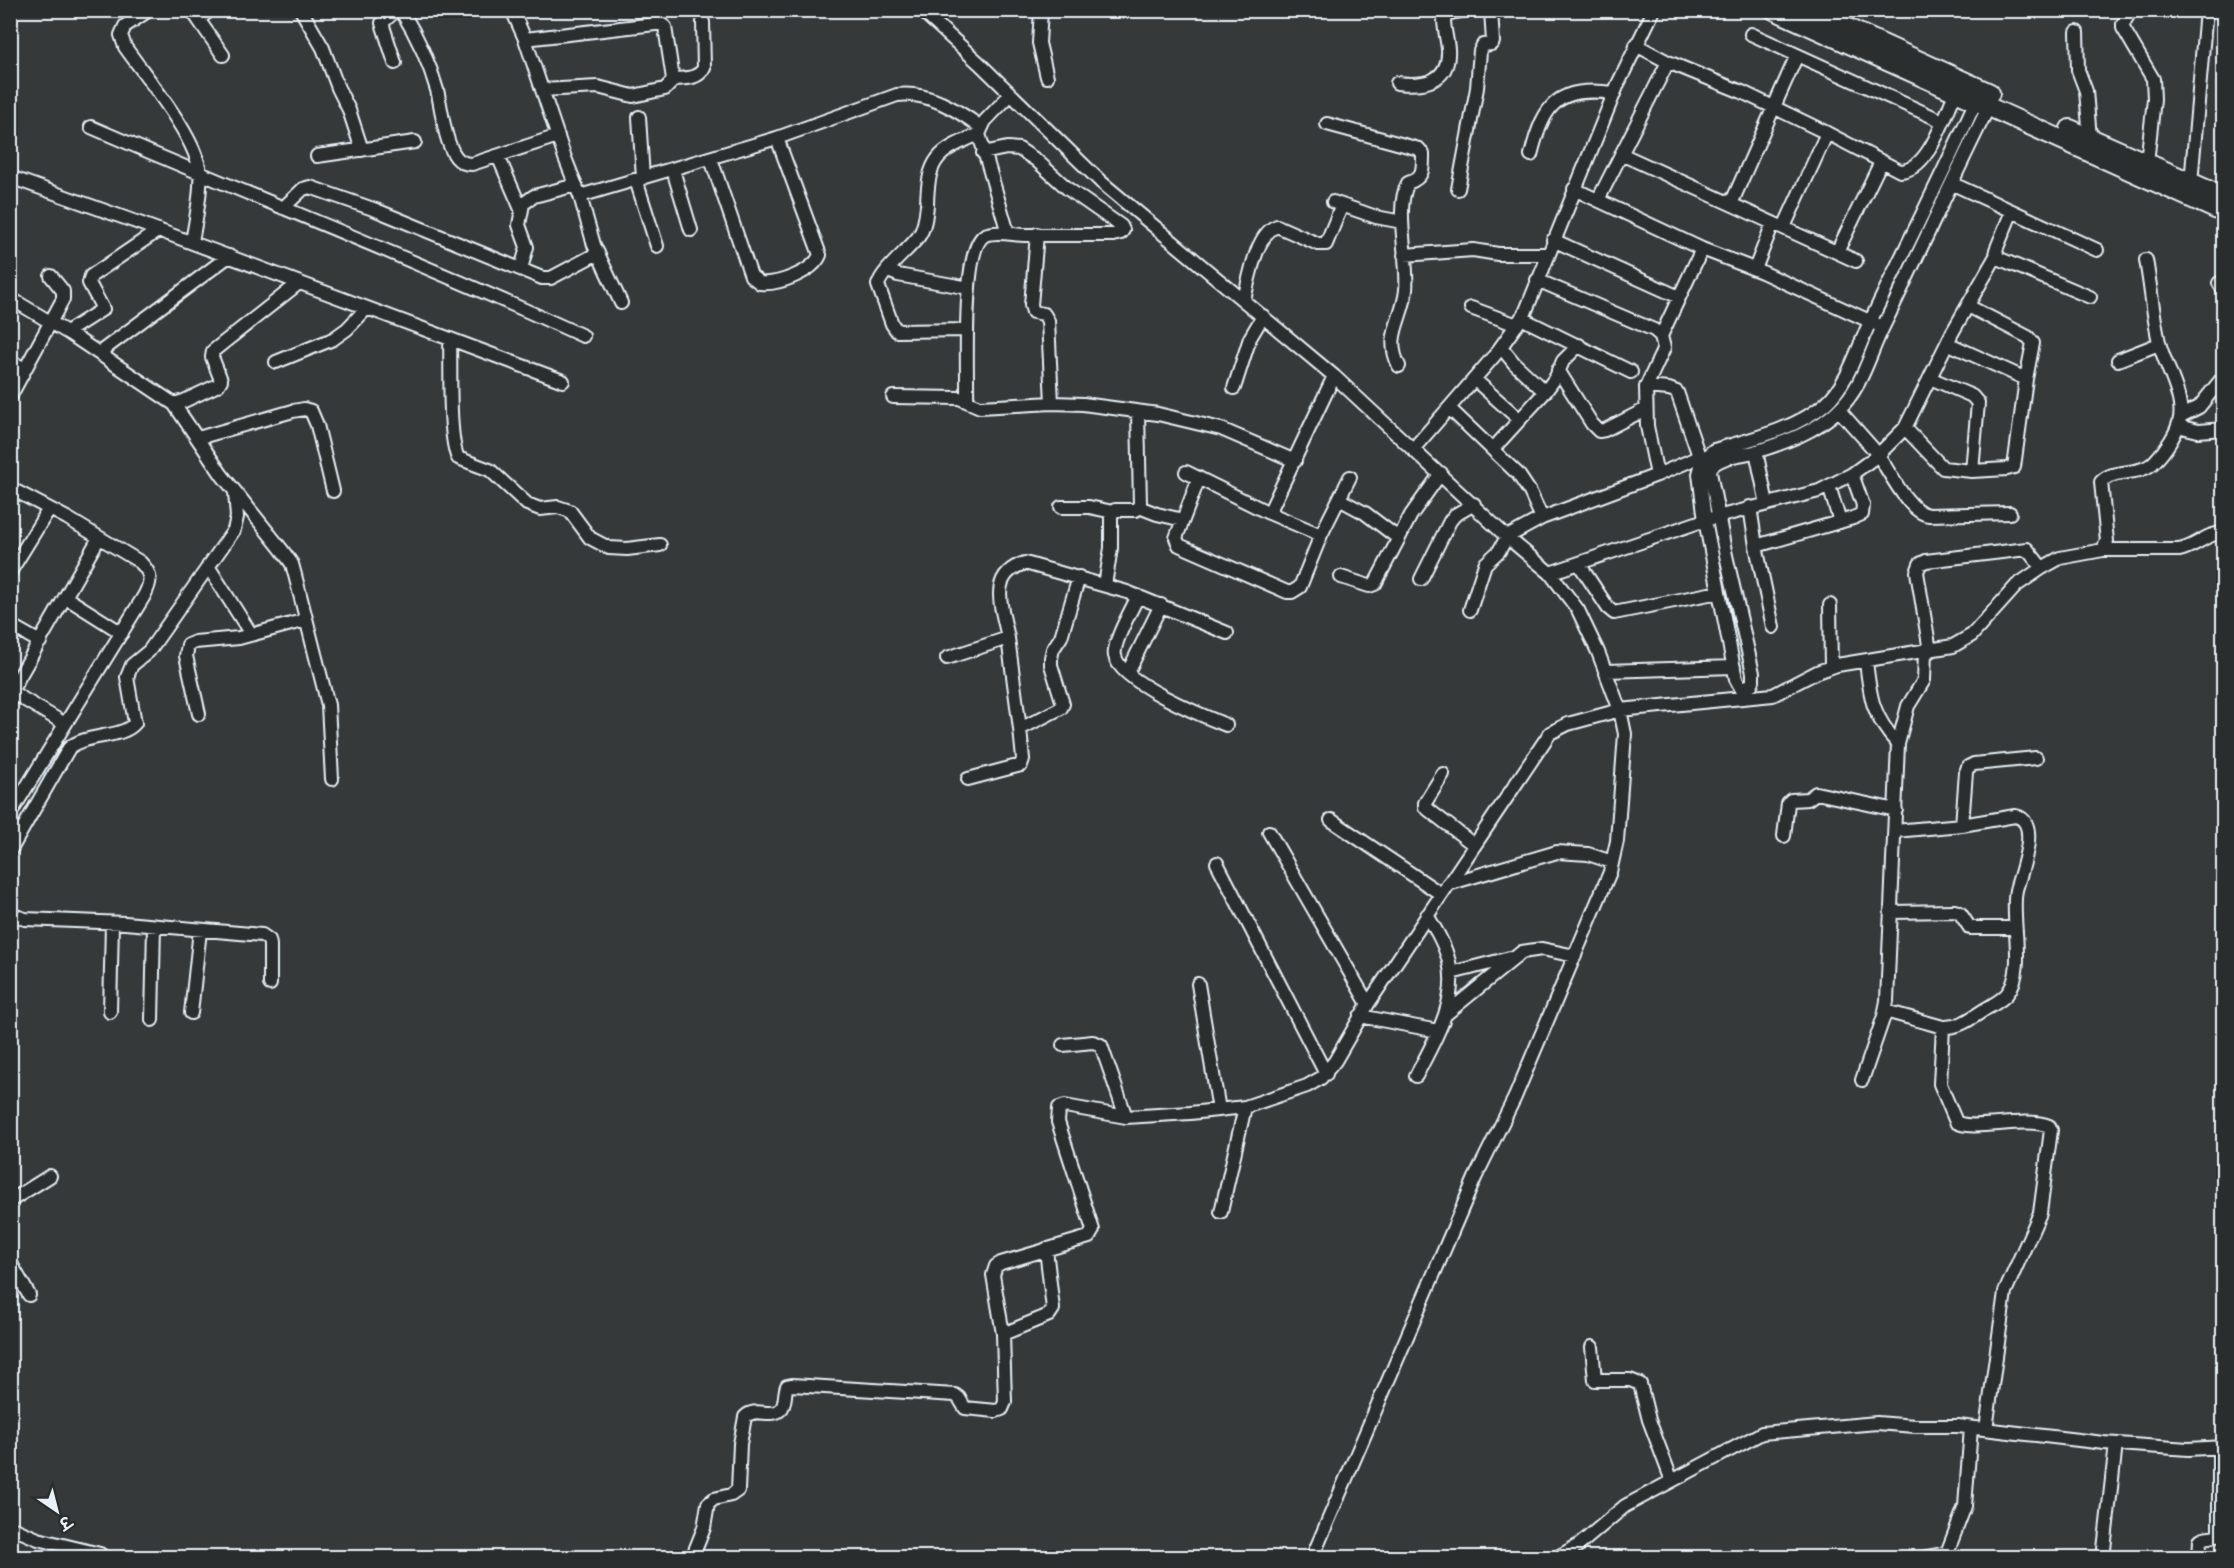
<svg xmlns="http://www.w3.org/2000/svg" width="2234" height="1568" font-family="Mali,'Playpen Sans Deva',sans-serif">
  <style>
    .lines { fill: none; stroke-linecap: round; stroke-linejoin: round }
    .minor-casing { stroke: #e8f1f8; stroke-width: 16 }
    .highway-casing { stroke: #e8f1f8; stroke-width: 22 }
    .minor { stroke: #2a2d2e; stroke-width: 12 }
    .highway { stroke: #2a2d2e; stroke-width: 18 }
  </style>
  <rect width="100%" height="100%" fill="#35393a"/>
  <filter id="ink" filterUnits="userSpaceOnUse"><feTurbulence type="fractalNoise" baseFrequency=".0167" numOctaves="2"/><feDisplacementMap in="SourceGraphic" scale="12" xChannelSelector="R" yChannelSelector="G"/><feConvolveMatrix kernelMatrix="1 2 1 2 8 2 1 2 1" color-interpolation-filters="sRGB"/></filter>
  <g filter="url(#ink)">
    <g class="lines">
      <defs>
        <path id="minor" d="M149,10l-24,16 -4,9 4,12c21,30 72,91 75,126 2,19 -5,50 -8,69
          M192,10l6,9 13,-9
          M301,10l22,38 15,40 11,22 13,40
          M401,10c16,26 28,51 36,80 5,19 7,51 19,67 4,5 9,7 16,7l86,-28
          M512,10l13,29 40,119 15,38 14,49 27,58
          M921,10l58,53 122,119 233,194 173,161 43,36 28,37 20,42 22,58 5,24 -8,107 -7,31 -95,225 -40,81 -163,380
          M1041,10l-2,33 8,34
          M2131,10l-8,14v4l30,51 1,20 -7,64
          M198,19l25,36
          M2077,32l1,38 8,21 4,47
          M1751,34l191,87
          M525,39l130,-15h6l4,3 8,52 -2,4 -6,6 -32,7 -35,-9 -56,3
          M1636,45l32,17 74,30 85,41 73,38c29,0 45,-57 56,-79
          M395,63l-13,-40 14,-13
          M673,79c12,-1 24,1 31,-11l-1,-46
          M1397,83c26,3 53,0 51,-34 -1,-10 -4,-20 -4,-30l5,-6 18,-3
          M1979,94c-34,76 -72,150 -108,226 -14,28 -21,61 -45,83 -29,26 -75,36 -112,47l-11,9 -4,15 6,46 31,159 5,9 10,-3 2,-4v-8l-28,-122 -15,-79 1,-5c11,-12 33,-12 47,-16 28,-9 59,-20 80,-41 24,-22 31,-55 45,-83 37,-75 71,-151 108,-225
          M639,117l4,61
          M1327,124l92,25 4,5c0,16 1,23 -15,29 -14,25 1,78 -2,107 -3,30 -22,46 -7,76
          M91,127c164,71 330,135 492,209
          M1621,154l235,107
          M1531,155c13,-52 27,-69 83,-62
          M317,156l98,-14
          M498,156l23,53
          M711,159l40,117 9,7c18,2 53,-11 60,-28l-43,-117
          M673,170l18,60
          M10,177l129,46 424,158
          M636,180l21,66
          M2191,183l15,-173
          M1953,184l144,66
          M1458,189l19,-101 3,-37 3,-6 8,-1 2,-2 -2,-32
          M1574,189l128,60 60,23 114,52
          M580,196l197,-58 120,-43c31,-4 60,15 84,32
          M1598,200l70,-138
          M1333,202l43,15 26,5
          M1731,204l66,-149
          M283,208l20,-19 7,-2 66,23 166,68h9l47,-25
          M2012,211l-16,39 2,8 92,39
          M1784,227l43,-94
          M1008,233l-29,-99 6,-13 26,-27
          M1037,234l-6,71 2,7 11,2 4,7 4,82
          M1553,240l126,57
          M1837,252l44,-90
          M1404,255l69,-5 25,4h50
          M521,269l6,-22 -8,-22 4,-21 11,-8 42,-11
          M1755,269l18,-46
          M888,271l10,4 71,13
          M1537,280l117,50 7,6 3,12 -18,39 1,39 10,49
          M2219,283l5,8
          M10,298l60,36 104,70 48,71 60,75 10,14 3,11 33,130 4,74
          M1244,300c5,-20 12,-67 33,-74l41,18h8l16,-39
          M1471,308l46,17
          M1521,318l110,54
          M966,330l-69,1 -5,-7 -14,-39c4,-15 31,-35 41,-49 6,-9 7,-21 8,-31 1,-47 10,-53 52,-71
          M67,332l36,-23 -14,-26 2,-7 68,-46
          M1661,336l41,-87
          M450,339c1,26 -2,99 8,119l32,12 37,34 13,5 18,-2 12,4 20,27 19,10 18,1 33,-4
          M1947,343l79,36
          M1501,347l13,16 31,29
          M99,353l130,-97
          M2118,360l41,-16
          M10,361l15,8
          M276,362l57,-23 14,-10 20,-21
          M1558,370l34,54 7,7 6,-1 41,-21
          M1930,378l42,18 6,7 -6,68
          M1474,379l46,41
          M1646,387l23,2 8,3 24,70
          M1234,388l16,-50 13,-22
          M10,397l53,-98v-8l-12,-15
          M893,397l66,1 21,9 72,-4 31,1 75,10 63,15 74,32
          M967,401c1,-28 -6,-153 18,-166 11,-5 29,0 41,0 29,0 58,0 87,0l8,-2 2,-3 -2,-4 -53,-37 -32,-29 -17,-11 -12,-1 -24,5
          M174,404l10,-3 34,-16 3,-5 -9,-23 1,-6 86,-68
          M1449,408l69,66 12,18 12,26
          M1839,410c12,14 25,28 37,42 12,16 32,61 53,63l81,-2
          M2181,416l18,-9 25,-31
          M2178,426l20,5 26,-2
          M1905,428l38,40 29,3 35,-2 7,-2 12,-88 7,-36 -5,-6 -60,-31
          M198,438l95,-27 11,-2 7,2 6,14 16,66
          M1414,448l81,-93 30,-42 93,-229 36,-74
          M1493,449l52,-57 11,-15 7,-16 16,-16
          M1756,451l11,53
          M1186,472l83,41 52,22
          M1199,478l-23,60 3,7 108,47h5l8,-5 21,-52 29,-58
          M1829,486l11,36
          M10,488l57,30 73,44c12,12 12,19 4,34l-134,218
          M1339,499l26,14 33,25
          M1061,507h28l24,5
          M1139,507l18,7 26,6
          M1750,507l6,39 17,81
          M1269,513l65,-137
          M1756,546l97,-28 9,-4 1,-9 -11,-31
          M2103,550h76c17,-3 27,-17 45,-17
          M1579,564l29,44 6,5 105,-21
          M208,566l43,68
          M10,572l39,-63
          M1550,573l155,-53 114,-29 33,-17 26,-19 27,-27 47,-95 44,-77
          M1341,577l28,9 6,-2 36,-69 30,-42
          M1421,579l29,-58 5,-6 19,-11
          M1105,585l6,-37v-33l4,-5h21l4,-6 -2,-92
          M1138,596c-6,13 -26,47 -23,60 5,26 88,60 111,69
          M65,597l57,36
          M1830,605l1,62
          M1470,610l15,-46 14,-13 8,-14 35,-19 115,-43 42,-18
          M10,625l30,17
          M1008,638l12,91 41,-21 2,-4 -12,-39v-7l2,-9 8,-12 18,-60
          M1930,651l-13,-79 3,-8 6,-3 101,-12 15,19
          M947,658l61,-20c-5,-28 -22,-63 17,-75l102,29 100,41
          M1866,661c4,36 6,55 32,83
          M1606,671l128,-4
          M1128,672l33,-67
          M10,691l55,33
          M10,693l89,-155
          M199,714l-13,-58 2,-11 7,-3 44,-4 67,-18
          M1443,774l-18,29v4l49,38
          M968,779l53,-14 2,-6 -3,-30
          M1331,820l110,74
          M1962,825l4,-53 2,-5 6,-3 62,-6
          M1269,832l99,172
          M1784,836l4,-33 3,-3 17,-1 8,-6 80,17
          M10,851l59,-103c18,-15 53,-9 66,-25l-8,-46 5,-12 17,-14 85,-121 3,-13 -2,-25
          M1217,863l109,211
          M1448,884l109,-32 31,2 24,8
          M1891,912l64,-1 5,2 10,15h45
          M10,914l15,5 100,4 137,12 7,5 1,5v39
          M1451,973l59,-15
          M1198,984l21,126
          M1885,1011l58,16c16,1 27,-8 41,-17 8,-5 17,-9 23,-16 20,-24 3,-74 9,-104 4,-16 26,-70 -1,-74l-53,9 -67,6
          M110,1012l2,-89
          M191,1013l9,-83
          M1446,1014l76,-62 20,-3 33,7
          M1360,1016l78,15
          M152,1020l2,-94
          M1943,1027l-3,57 16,38c16,10 69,-6 93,4l2,4 -11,83 -35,79 -19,137
          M1063,1045l30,-3 8,3 25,72
          M1416,1076c17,-33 43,-75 33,-114 -4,-17 -13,-32 -22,-47
          M1862,1080l22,-64 3,-15 11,-257 10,-38 16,-26 1,-28
          M10,1201l40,-25
          M1221,1212l24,-105
          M10,1262l19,33
          M1003,1334l46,-19 4,-6 -7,-60
          M1592,1347l3,33h35l10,4 9,36 23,61
          M10,1527l28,12 62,15 4,4
          M692,1558l12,-30 4,-24 6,-5 17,-4 7,-5 2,-46 5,-27c10,-11 27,2 36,-8 5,-5 3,-16 6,-23l5,-1 163,10 4,3 6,10 31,3 6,-2 3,-7 -2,-68 -10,-59 3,-9 5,-3 88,-26 4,-7 -35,-108 1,-14 6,-2 61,11 64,-4 55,-6 62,-21 14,-8 14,-17 33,-57 182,-271 18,-9 52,-14 153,-15 44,-23 20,-7 116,-19 19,-11 45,-50 25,-17 18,-10 43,-8 4,-9 -6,-59c12,-14 40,-5 54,-21 10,-10 23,-29 25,-43 4,-22 -16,-54 -21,-76 -6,-26 -8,-54 -13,-82
          M1556,1558l23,-13 46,-39 137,-73 115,-10 38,3h43l146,17 84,6 36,-2
          M1922,1558l25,-5 18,-47 6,-78
          M2103,1558l13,-114
          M2199,1558l1,-18c6,-5 15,-1 19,-7v-86"/>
        <path id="highway" d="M1774,10l450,203
          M1808,10l182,83
          M2070,129l154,68"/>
      </defs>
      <use href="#minor" class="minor-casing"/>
      <use href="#highway" class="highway-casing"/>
      <use href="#minor" class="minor"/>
      <use href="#highway" class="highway"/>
    </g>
  </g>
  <rect width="2234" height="1568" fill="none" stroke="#2a2d2e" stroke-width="36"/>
  <rect x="18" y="18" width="2198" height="1532" fill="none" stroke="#e8f1f8" stroke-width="2" filter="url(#ink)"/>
  <g transform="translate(57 1511) rotate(145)" stroke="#2a2d2e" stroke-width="4.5" paint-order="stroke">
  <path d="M0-4.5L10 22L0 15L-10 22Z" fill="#e8f1f8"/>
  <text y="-9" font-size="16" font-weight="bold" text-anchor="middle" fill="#e8f1f8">उ</text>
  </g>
</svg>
